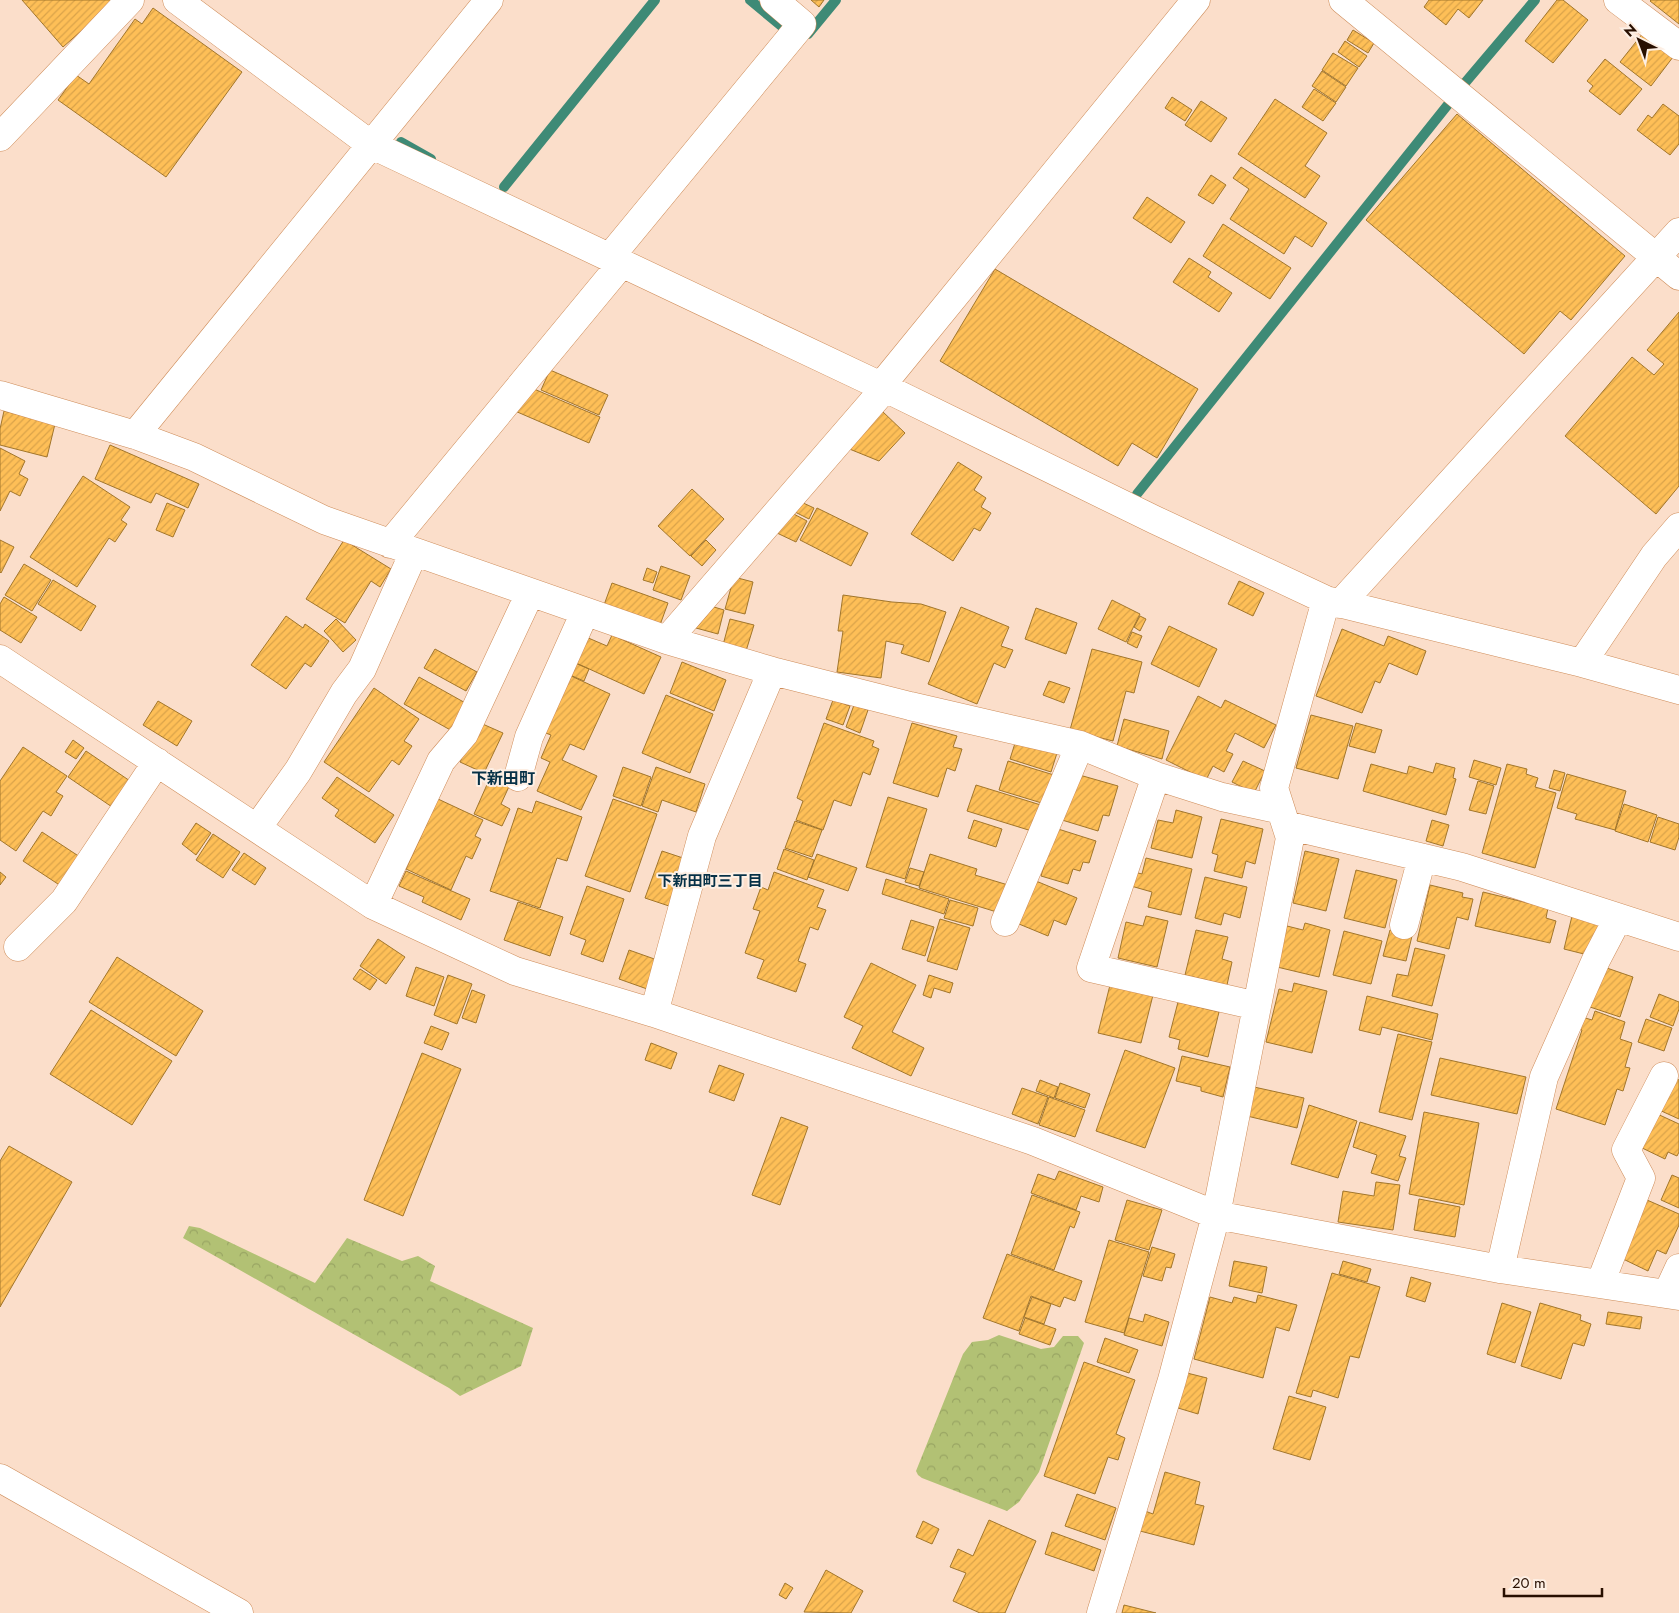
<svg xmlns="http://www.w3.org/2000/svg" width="1679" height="1613" font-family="Jost,'Noto Sans JP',sans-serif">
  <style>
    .forest { fill: url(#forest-crowns) }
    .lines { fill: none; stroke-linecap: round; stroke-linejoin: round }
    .stream { stroke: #3e8a76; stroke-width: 10 }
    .building { fill: url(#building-hatch); stroke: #a2762b }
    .minor-casing { stroke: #ce8c59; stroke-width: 29 }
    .minor { stroke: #fff; stroke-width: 28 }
    .labels { text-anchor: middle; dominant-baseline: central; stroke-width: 4; stroke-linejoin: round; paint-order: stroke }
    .neighbourhood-label { font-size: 15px; font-weight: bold; fill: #063147; stroke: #fdefe4 }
    .quarter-label { font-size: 16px; font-weight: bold; fill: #063147; stroke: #fdefe4 }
  </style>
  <defs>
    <pattern id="forest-crowns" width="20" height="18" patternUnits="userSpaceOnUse" patternTransform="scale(1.25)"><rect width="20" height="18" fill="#b2c174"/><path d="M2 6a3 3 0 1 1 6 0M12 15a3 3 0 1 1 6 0" fill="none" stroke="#99a563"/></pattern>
    <pattern id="building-hatch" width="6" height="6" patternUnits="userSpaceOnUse" patternTransform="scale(1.25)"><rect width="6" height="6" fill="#febf57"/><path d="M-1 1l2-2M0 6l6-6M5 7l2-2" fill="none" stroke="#daa34a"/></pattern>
  </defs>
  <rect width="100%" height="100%" fill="#fbdeca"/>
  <path class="forest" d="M189,1226l11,2 115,55 32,-45 55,23 16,-5 17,10 -5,15 103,47 -12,38 -61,30 -11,-8 -266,-150z
    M999,1335l42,14 13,-2 9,-11h15l6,7 -45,129 -20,30 -12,9 -85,-33 -4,-3 -2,-4 47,-117 9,-12 16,-2z"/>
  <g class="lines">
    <path class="stream" d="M750,0l35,29
      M808,34l28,-34
      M1464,84l71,-84
      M401,142l30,17
      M504,187l151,-187
      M1137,494l313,-392"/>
  </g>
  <path class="building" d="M22,0h94l-53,47z
    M811,0h13l-5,7z
    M1429,0h54l-14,18 -11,-9 -12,16 -22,-18z
    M1557,0h6l25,20 -35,43 -28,-22z
    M1651,0h28v24l-29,-23z
    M153,8l89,64 -76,105 -108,-77 18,-25 13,9 46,-65 7,5z
    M1353,30l21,13 -6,10 -21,-13z
    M1643,33l30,24 -22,29 -31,-24z
    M1345,41l22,15 -8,11 -21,-15z
    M1333,53l25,15 -12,18 -24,-16z
    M1605,59l37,30 -22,26 -31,-24 4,-5 -6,-5z
    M1322,71l24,16 -10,15 -24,-16z
    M1314,89l22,14 -13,18 -21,-14z
    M1172,97l20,13 -7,11 -20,-13z
    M1275,99l52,34 -22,33 15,10 -15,22 -67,-44z
    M1201,101l26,17 -16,24 -26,-17z
    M1663,104l16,12v28l-9,11 -33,-25 11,-15 4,3z
    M1457,114l168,142 -54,64 -11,-9 -36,43 -158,-134z
    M1241,167l86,56 -15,24 -17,-11 -11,18 -54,-35 19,-30 -16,-11z
    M1211,175l15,10 -13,19 -15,-9z
    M1147,197l38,25 -14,21 -38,-25z
    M1223,224l68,44 -21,31 -67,-43z
    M1189,258l22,14 -3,5 24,16 -13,19 -46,-30z
    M995,269l203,120 -41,69 -25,-15 -14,23 -178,-105z
    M1679,312v174l-23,28 -91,-78 67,-79 22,18 10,-11 -17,-14z
    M550,370l58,25 -9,20 -58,-25z
    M534,389l66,28 -11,26 -74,-32z
    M4,411l51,13 -8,33 -47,-12v-16z
    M882,411l23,22 -26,28 -32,-13z
    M110,445l89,39 -11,24 -32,-15 -5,10 -56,-24z
    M0,448l25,13 -6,13 9,5 -8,17 -10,-5 -10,20z
    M958,462l24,15 -8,13 12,8 -5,9 10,6 -11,18 -6,-3 -21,33 -42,-27z
    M83,476l47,31 -9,13 6,4 -12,18 -6,-4 -32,49 -47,-30z
    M692,489l32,30 -34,37 -32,-30z
    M799,501l15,7 -5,11 -16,-8z
    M167,503l18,7 -12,27 -17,-7z
    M817,508l51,25 -17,33 -51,-26z
    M788,511l19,10 -11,21 -19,-9z
    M0,540l14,7 -13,26 -1,-1z
    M344,540l47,29 -11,18 -9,-6 -26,42 -39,-24z
    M706,540l10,10 -14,16 -11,-10z
    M24,564l27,16 -19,31 -27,-16z
    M661,566l29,10 -9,24 -28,-10z
    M647,568l10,4 -4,11 -10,-3z
    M734,577l19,5 -8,32 -20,-5z
    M53,580l43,26 -15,25 -43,-27z
    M1239,581l25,12 -11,23 -25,-12z
    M612,583l56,20 -8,22 -56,-20z
    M843,595l49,7 29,2 25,8 -17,50 -28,-9 3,-8 -18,-4 -5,37 -44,-6 6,-41h-5z
    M4,597l33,20 -16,26 -21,-13v-26z
    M1112,600l28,14 -14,28 -28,-13z
    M714,607l10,3 -6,24 -22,-6z
    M961,607l48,20 -8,19 12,4 -8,18 -11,-5 -17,41 -49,-20z
    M1036,608l41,15 -11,31 -41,-15z
    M286,616l17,12 2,-4 24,17 -18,26 -6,-4 -19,26 -35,-24z
    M1140,616l6,3 -6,12 -6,-4z
    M336,619l20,21 -13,12 -19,-21z
    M730,619l24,6 -8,26 -23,-6z
    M1169,626l48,23 -18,38 -48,-23z
    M1342,629l42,17 4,-10 38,15 -9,24 -28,-12 -9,20 -5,-2 -13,32 -46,-17z
    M1132,632l10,4 -5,12 -10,-5z
    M612,635l49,22 -17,37 -70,-32 12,-25 21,9z
    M435,649l42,23 -11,19 -42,-23z
    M1092,649l50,13 -8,31 -8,-2 -13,50 -43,-11z
    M682,662l44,18 -12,31 -44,-18z
    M575,663l14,6 -5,12 -14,-6z
    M569,675l41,19 -26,56 -14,-6 -8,16 35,16 -16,34 -44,-19 13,-29 -9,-4 10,-23 -8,-3z
    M419,677l50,28 -15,27 -50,-28z
    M1049,681l21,7 -6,15 -21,-8z
    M374,688l45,31 -15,22 8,5 -13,19 -7,-5 -23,32 -45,-30z
    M666,695l47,19 -23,59 -48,-20z
    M1198,696l23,12 4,-8 51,25 -12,23 -29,-15 -9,18 7,3 -9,18 -11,-6 -7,14 -40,-20z
    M833,700l17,6 -7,19 -17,-6z
    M158,701l34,20 -15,25 -34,-21z
    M854,705l14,5 -8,23 -14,-6z
    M1311,715l42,11 -15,53 -42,-11z
    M1124,719l45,12 -7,28 -45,-13z
    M478,722l25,11 -19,40 -24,-11z
    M824,723l50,18 -2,5 7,3 -9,26 -7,-3 -12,34 -17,-6 -11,30 -27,-10 7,-19 -6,-3z
    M912,723l45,13 -4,11 9,2 -7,22 -8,-3 -9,29 -45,-14z
    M1356,723l26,7 -7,23 -26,-7z
    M73,740l11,8 -8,11 -11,-7z
    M1016,740l41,13 -6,19 -41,-13z
    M23,747l44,29 -11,16 7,4 -12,20 -8,-5 -27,40 -16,-11v-59z
    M86,751l47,32 -18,26 -47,-32z
    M1474,760l27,8 -5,17 -27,-8z
    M1008,761l46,14 -9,29 -46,-14z
    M1243,761l22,10 -11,22 -22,-11z
    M1436,763l19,5 -2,10 3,1 -10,36 -83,-24 8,-27 36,10 2,-8 24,7z
    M1507,764l20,5 -1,5 12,4 -3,9 21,6 -21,75 -53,-15z
    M623,767l28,10 -10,29 -28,-10z
    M656,767l49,17 -9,28 -34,-12 -4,12 -16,-6z
    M1554,770l11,3 -5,18 -11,-3z
    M493,771l19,9 -11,24 9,5 -8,17 -28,-12z
    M1076,774l42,12 -9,30 -6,-1 -5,16 -36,-11z
    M1567,774l59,17 -11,39 -40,-11 2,-5 -20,-6z
    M337,777l57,38 -19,28 -40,-27 4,-6 -17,-12z
    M1478,781l16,5 -8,28 -17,-4z
    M976,785l68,21 -9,26 -68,-21z
    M888,797l39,12 -22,70 -39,-12z
    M438,799l45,21 -8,16 6,3 -9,20 -6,-3 -15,34 -45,-21z
    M613,799l44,15 -27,78 -45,-16z
    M536,801l46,16 -15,44 -10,-3 -17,50 -50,-17 28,-83 14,5z
    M1624,804l33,11 -9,27 -33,-11z
    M1176,810l26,7 -10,41 -41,-10 7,-28 15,3z
    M1658,817l21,7v13l-4,13 -25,-8z
    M1221,819l42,10 -8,35 -9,-3 -4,17 -28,-7 4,-16 -6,-2z
    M974,820l28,9 -6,18 -28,-9z
    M1432,820l17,5 -6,21 -17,-5z
    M795,821l27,9 -10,27 -27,-9z
    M196,823l15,10 -15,22 -14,-11z
    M1055,828l41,13 -7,22 -6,-1 -3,9 -7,-2 -5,15 -27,-8z
    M42,832l38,25 -19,29 -38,-25z
    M213,834l27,18 -17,26 -27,-18z
    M784,849l30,11 -7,20 -30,-11z
    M662,851l30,10 -17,47 -30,-10z
    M1305,851l34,8 -13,52 -33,-8z
    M244,853l22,15 -11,17 -23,-15z
    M817,854l40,14 -9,23 -40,-14z
    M930,854l47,15 -2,6 33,10 -8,28 -81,-25z
    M1146,858l46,11 -11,46 -33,-8 4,-15 -21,-6 3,-14 8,2z
    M910,868l14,4 -5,14 -14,-4z
    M1356,870l41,10 -12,48 -41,-10z
    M406,871l64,28 -9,21 -39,-18 2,-5 -25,-11z
    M0,872l6,5 -6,8z
    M774,872l50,18 -7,17 9,3 -8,20 -8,-3 -12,34 8,3 -10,28 -39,-14 7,-18 -19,-7 15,-42 -7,-2 8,-22 7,3z
    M1205,877l42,10 -7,31 -16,-5 -3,12 -26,-7z
    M886,879l63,20 -5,15 -62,-20z
    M1036,881l41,17 -11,27 -12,-5 -6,16 -29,-12z
    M1430,885l33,8 -1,4 11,2 -5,21 -11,-3 -8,32 -32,-8z
    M587,886l37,13 -21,63 -22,-8 5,-14 -16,-6z
    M1483,892l65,16 -2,10 10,3 -6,22 -75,-17z
    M950,900l28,8 -5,18 -29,-8z
    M518,902l45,15 -13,39 -46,-16z
    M1146,916l22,5 -11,46 -39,-9 8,-36 17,4z
    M1572,916l28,7 -8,33 -28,-7z
    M940,919l30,9 -13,42 -30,-9z
    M911,920l23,7 -9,29 -23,-7z
    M1305,923l25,7 -11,47 -42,-10 10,-41 16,4z
    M1196,930l32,7 -6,22 10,3 -5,23 -42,-10z
    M1390,930l22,6 -6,25 -23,-5z
    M1344,931l38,10 -11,43 -38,-9z
    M378,939l27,18 -19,27 -26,-18z
    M1415,948l30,7 -13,51 -40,-10 5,-22 11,2z
    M629,950l31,11 -10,29 -31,-11z
    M117,957l86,54 -27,45 -87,-54z
    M871,963l45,22 -24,47 32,16 -13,28 -59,-28 11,-22 -19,-9z
    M1601,966l32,11 -13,40 -33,-11z
    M416,967l28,10 -10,29 -28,-10z
    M360,969l17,11 -7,10 -17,-11z
    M448,975l24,9 -15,40 -23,-9z
    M929,975l24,8 -3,10 -16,-5 -3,10 -8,-3z
    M1294,983l33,8 -15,62 -46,-11 13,-53 13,3z
    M1110,985l43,10 -12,48 -43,-10z
    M472,990l13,5 -9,28 -14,-5z
    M1659,994l20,8v7l-6,17 -23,-9z
    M1367,996l71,18 -6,26 -50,-13 -2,8 -21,-5z
    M1178,1002l41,10 -11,45 -30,-8 2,-9 -11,-3z
    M91,1010l81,51 -40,64 -82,-51z
    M1595,1011l30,11 -5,17 12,4 -7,24 5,1 -7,23 -6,-2 -12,36 -49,-16 26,-79 -4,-2 4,-11 10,3z
    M1646,1019l26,9 -8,23 -26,-9z
    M431,1026l18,7 -7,17 -18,-7z
    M1398,1034l34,8 -20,78 -33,-8z
    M651,1043l26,10 -6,16 -26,-9z
    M1125,1050l50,18 -30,80 -49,-17z
    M422,1053l39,16 -58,147 -39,-16z
    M1182,1056l48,11 -7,30 -22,-6v-4l-25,-6z
    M1440,1058l86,19 -9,37 -86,-19z
    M719,1065l25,9 -10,27 -25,-9z
    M1672,1076l7,4v39l-22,-10z
    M1040,1080l18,7 -4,11 -18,-7z
    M1060,1083l30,11 -5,14 -30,-10z
    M1254,1087l50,11 -7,30 -50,-12z
    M1022,1088l26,9 -10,27 -26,-10z
    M1049,1097l36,13 -10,27 -36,-12z
    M1309,1105l48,16 -19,57 -47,-14z
    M1424,1112l55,11 -15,82 -55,-11z
    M1653,1112l26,12v28l-2,4 -9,-4 -3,7 -27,-13z
    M781,1117l27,10 -28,78 -28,-10z
    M1360,1122l46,14 -7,20 7,2 -8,23 -27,-8 6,-18 -24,-8z
    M9,1146l63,36 -72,125v-146z
    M1059,1171l44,16 -4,15 -18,-6 -5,14 -45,-17 7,-19 17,6z
    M1672,1175l7,3v30l-18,-8z
    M1376,1182l24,3 -7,45 -55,-8 5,-31 31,5z
    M1032,1195l48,17 -6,16 -4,-2 -16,44 -43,-16z
    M1419,1199l41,8 -5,30 -41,-7z
    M1127,1200l35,10 -13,40 -34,-10z
    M1647,1200l32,14v11l-13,29 -9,-4 -9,21 -27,-13z
    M1109,1240l40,12 -25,81 -39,-11z
    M1152,1247l23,7 -4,14 -5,-1 -4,14 -19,-5z
    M1007,1254l75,27 -7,20 -11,-4 -4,10 -29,-11 -12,35 -36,-13z
    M1234,1261l33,6 -5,26 -33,-7z
    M1343,1261l28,8 -4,13 -28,-8z
    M1332,1273l48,14 -21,71 -9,-2 -12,42 -25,-8 -2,7 -15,-4z
    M1411,1277l20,6 -6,19 -19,-6z
    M1258,1295l39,10 -8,26 -13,-4 -13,51 -69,-19 16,-62 22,6 2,-6 22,6z
    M1032,1297l19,7 -7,20 -20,-7z
    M1502,1303l29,9 -16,51 -28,-9z
    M1540,1303l41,12 -1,5 11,4 -7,22 -11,-3 -12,36 -40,-13z
    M1608,1312l34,5 -2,12 -34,-5z
    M1145,1314l24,8 -7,24 -38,-11 5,-17 14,4z
    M1025,1318l31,11 -6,16 -31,-11z
    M1105,1338l33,12 -9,23 -32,-11z
    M1084,1362l51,18 -19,54 9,4 -7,22 -10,-3 -13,37 -51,-18z
    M1187,1373l20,5 -9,36 -20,-6z
    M1289,1396l37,11 -16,53 -37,-11z
    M1165,1472l35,10 -5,22 9,2 -10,39 -54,-14 5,-20 8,3z
    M1077,1494l39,14 -11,32 -40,-14z
    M989,1520l47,21 -31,72h-25l-27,-12 13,-28 -16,-6 8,-18 15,7z
    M923,1521l16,8 -7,15 -16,-7z
    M1052,1532l49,18 -7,21 -49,-17z
    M826,1570l37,21 -12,22 -47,-1z
    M785,1583l8,5 -7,11 -7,-4z
    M1124,1605l32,8h-34z"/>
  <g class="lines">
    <defs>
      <path id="minor" d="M177,0l193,144 511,242 274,134 171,80 256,63 97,27
        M1343,0l336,276
        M1618,0l61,46
        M0,137l130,-137
        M610,257l192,-233 -28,-24
        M881,386l315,-386
        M0,395l135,40 59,22 130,63 343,120 105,31 138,35 170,39 76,31 66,21 59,13
        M135,435l354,-435
        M390,544l232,-281
        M1340,604l339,-372
        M667,640l218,-252
        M0,659l373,246 142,66 139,42 379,128 183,74 284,54 179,27
        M1582,663l72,-107 25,-29
        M1156,776l-65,192 166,38
        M518,777l11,-40 56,-125
        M1286,825l176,42 217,70
        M257,828l41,-57 46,-78 18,-24 52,-117
        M373,905l68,-144 23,-27 66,-141
        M1005,922l75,-177
        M1404,925l18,-67
        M18,947l46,-46 93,-139
        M654,1013l48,-177 70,-165
        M1500,1269l44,-192 52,-117 22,-42
        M1600,1284l41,-106 -15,-28 38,-74
        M1667,1294l12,-26
        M0,1478l239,135
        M1101,1613l71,-233 44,-165 74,-377 -16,-50 52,-188"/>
    </defs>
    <use href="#minor" class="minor-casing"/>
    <use href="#minor" class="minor"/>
  </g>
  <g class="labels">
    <g class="neighbourhood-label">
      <text x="710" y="881">下新田町三丁目</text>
    </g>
    <g class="quarter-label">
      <text x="503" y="778">下新田町</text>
    </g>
  </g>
  <g transform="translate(1639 40) rotate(318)" stroke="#fdefe4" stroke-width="4" paint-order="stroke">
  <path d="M0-4L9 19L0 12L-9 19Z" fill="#280f00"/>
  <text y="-8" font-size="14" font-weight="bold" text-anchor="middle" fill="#280f00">N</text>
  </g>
  <path d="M1504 1588v8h98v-8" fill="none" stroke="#280f00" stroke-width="2.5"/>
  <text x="1512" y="1588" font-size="15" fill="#280f00" stroke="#fdefe4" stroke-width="4" paint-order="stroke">20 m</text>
</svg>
